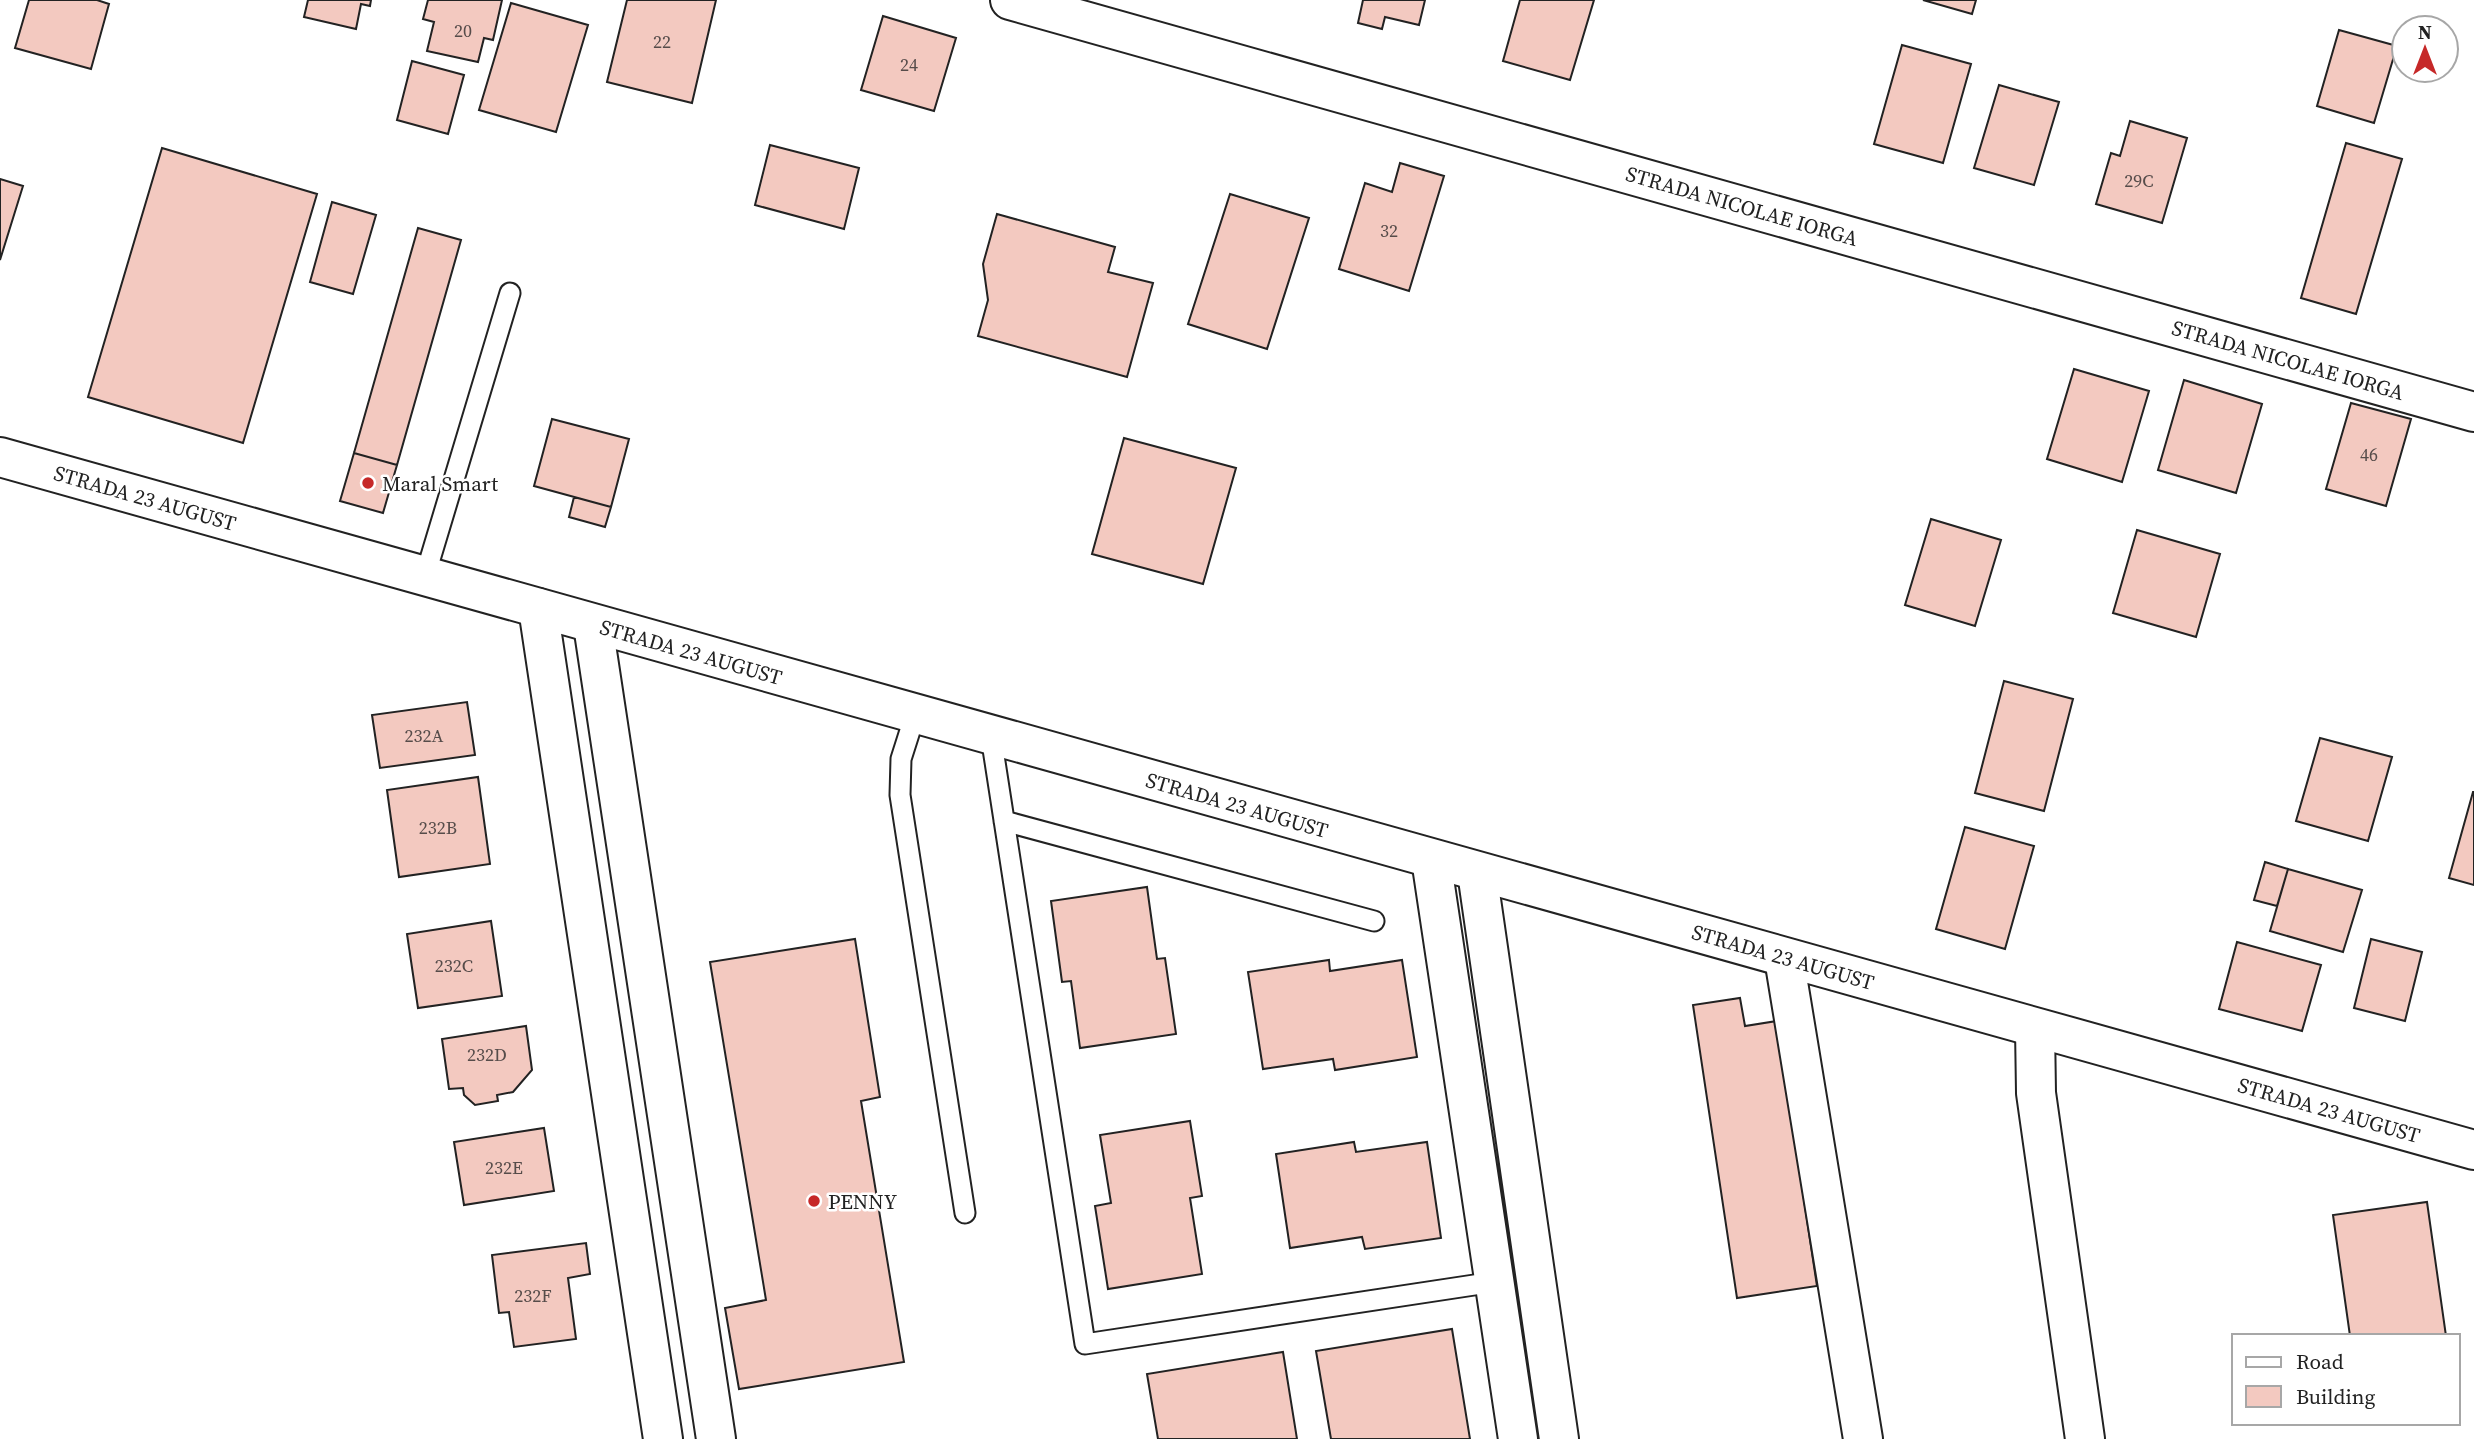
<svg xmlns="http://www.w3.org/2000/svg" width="2474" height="1439" font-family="'Source Serif 4',serif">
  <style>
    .building { fill: #f3c9c0; stroke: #222; stroke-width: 2 }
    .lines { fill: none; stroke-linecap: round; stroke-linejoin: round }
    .service-casing { stroke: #222; stroke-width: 23 }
    .minor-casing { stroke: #222; stroke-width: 42 }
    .secondary-casing { stroke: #222; stroke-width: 42 }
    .service { stroke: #fff; stroke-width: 19 }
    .minor { stroke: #fff; stroke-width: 38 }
    .secondary { stroke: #fff; stroke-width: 38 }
    .poi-dot { fill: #c62828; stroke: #fff; stroke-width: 2.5 }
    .labels { text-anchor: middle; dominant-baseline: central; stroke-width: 5; stroke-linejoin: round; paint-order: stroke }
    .number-label { font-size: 18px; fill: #564c4a }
    .street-label { font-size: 21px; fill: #222; stroke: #fff }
    .poi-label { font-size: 21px; fill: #222; stroke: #fff; text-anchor: start }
  </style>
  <rect width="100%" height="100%" fill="#fff"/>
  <path class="building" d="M29,0h68l12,4 -18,65 -76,-21z
    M308,0h63l-1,6 -9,-2 -5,25 -52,-12z
    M428,0h74l-9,40 -9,-2 -6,24 -51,-11 7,-29 -11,-3z
    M627,0h89l-24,103 -85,-21z
    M1363,0h62l-6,25 -34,-8 -3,12 -24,-6z
    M1520,0h74l-24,80 -67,-19z
    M1923,0h53l-4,14z
    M511,3l77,22 -32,107 -77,-22z
    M883,16l73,22 -22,73 -73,-21z
    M2339,30l58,16 -23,77 -57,-17z
    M1902,45l69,19 -28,99 -69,-19z
    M412,61l52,14 -16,59 -51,-14z
    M1999,85l60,17 -25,83 -60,-17z
    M2130,121l57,17 -25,85 -66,-19 15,-51 9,3z
    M2346,143l56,16 -46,155 -55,-16z
    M770,145l89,23 -15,61 -89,-24z
    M162,148l155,46 -74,249 -155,-46z
    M1400,163l44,13 -35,115 -70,-22 26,-86 27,9z
    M0,179l23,7 -23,74z
    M1230,194l79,24 -42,131 -79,-25z
    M332,202l44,13 -23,79 -43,-12z
    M997,214l118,33 -7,25 45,11 -26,94 -149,-41 10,-36 -5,-36z
    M418,228l43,12 -64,225 -43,-12z
    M2074,369l75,22 -27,91 -75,-23z
    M2184,380l78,24 -26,89 -78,-23z
    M2351,403l60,16 -25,87 -60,-17z
    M552,419l77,20 -18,68 -77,-21z
    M1124,438l112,30 -33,116 -111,-30z
    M354,453l43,12 -14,48 -43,-12z
    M574,497l37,10 -6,20 -36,-10z
    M1931,519l70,21 -26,86 -70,-21z
    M2137,530l83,24 -24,83 -83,-24z
    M2004,681l69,18 -29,112 -69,-18z
    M467,702l8,53 -95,13 -8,-53z
    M2320,738l72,19 -24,84 -72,-20z
    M478,777l12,87 -91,13 -12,-87z
    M2473,792h1v93l-25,-7z
    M1965,827l69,19 -29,103 -69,-20z
    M2265,862l23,7 -11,37 -23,-6z
    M2288,869l74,21 -19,62 -73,-21z
    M1147,887l10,72 8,-1 11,76 -96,14 -9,-67 -9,1 -11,-81z
    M491,921l11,75 -84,12 -11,-74z
    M855,939l25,158 -19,4 43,261 -165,27 -14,-81 41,-8 -56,-338z
    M2371,939l51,13 -17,69 -51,-13z
    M2237,942l84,23 -19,66 -83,-22z
    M1329,960l1,11 72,-11 15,97 -82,13 -2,-11 -70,10 -15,-97z
    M1740,998l5,28 32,-5 40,265 -80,12 -44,-293z
    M526,1026l6,44 -19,22 -16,3 1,6 -23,4 -11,-10 -1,-7 -14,1 -7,-50z
    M1190,1121l12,75 -12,2 12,76 -94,15 -13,-83 16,-3 -11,-68z
    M544,1128l10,63 -90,14 -10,-63z
    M1354,1142l2,10 71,-10 14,96 -76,11 -3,-12 -72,11 -14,-94z
    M2427,1202l19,134h-96l-17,-121z
    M586,1243l4,31 -22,4 8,61 -62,8 -5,-35 -10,1 -7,-58z
    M1452,1329l18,110h-139l-15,-88z
    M1283,1352l14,87h-139l-11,-65z"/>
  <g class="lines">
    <defs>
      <path id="service" d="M425,576l85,-283
        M915,715l-14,44 -1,36 65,418
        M991,736l94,608 409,-62
        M1004,821l370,100"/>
      <path id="minor" d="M1010,0l1464,412
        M538,608l125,831
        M593,625l123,814
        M1431,859l87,580
        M1477,872l82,567
        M1784,958l79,481
        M2035,1028l1,65 49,346"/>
      <path id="secondary" d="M0,457l2474,693"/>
    </defs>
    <use href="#service" class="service-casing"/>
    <use href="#minor" class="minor-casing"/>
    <use href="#secondary" class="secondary-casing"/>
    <use href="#service" class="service"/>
    <use href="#minor" class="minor"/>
    <use href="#secondary" class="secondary"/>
  </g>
  <g class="poi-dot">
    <circle cx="368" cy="483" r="7"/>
    <circle cx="814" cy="1201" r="7"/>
  </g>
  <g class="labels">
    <g class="number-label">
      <text x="463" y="30">20</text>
      <text x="662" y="41">22</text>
      <text x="909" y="64">24</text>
      <text x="2139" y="180">29C</text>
      <text x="1389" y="230">32</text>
      <text x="2369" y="454">46</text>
      <text x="424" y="735">232A</text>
      <text x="438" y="827">232B</text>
      <text x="454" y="965">232C</text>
      <text x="487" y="1054">232D</text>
      <text x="504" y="1167">232E</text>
      <text x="533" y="1295">232F</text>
    </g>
    <g class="street-label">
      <text transform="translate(1742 206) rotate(16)">STRADA NICOLAE IORGA</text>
      <text transform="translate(2288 360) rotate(16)">STRADA NICOLAE IORGA</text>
      <text transform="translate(145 498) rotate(16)">STRADA 23 AUGUST</text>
      <text transform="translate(691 652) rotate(16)">STRADA 23 AUGUST</text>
      <text transform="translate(1237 805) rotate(16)">STRADA 23 AUGUST</text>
      <text transform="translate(1783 957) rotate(16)">STRADA 23 AUGUST</text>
      <text transform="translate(2329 1110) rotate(16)">STRADA 23 AUGUST</text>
    </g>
    <g class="poi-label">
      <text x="382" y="483">Maral Smart</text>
      <text x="828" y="1201">PENNY</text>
    </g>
  </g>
  <rect x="2232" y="1334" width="228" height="91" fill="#ffffff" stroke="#a7a7a7" stroke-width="2"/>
  <rect x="2246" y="1357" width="35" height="10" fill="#ffffff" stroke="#a7a7a7" stroke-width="2"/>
  <text x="2296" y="1369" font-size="21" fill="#222222">Road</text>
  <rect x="2246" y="1386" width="35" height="21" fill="#f3c9c0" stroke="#a7a7a7" stroke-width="2"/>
  <text x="2296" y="1404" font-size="21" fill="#222222">Building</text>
  <g transform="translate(2425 49)"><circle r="33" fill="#ffffff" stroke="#a7a7a7" stroke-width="2"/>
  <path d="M0-5L12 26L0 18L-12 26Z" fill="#c62828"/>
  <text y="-10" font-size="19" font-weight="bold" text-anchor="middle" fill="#222222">N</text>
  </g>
</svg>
